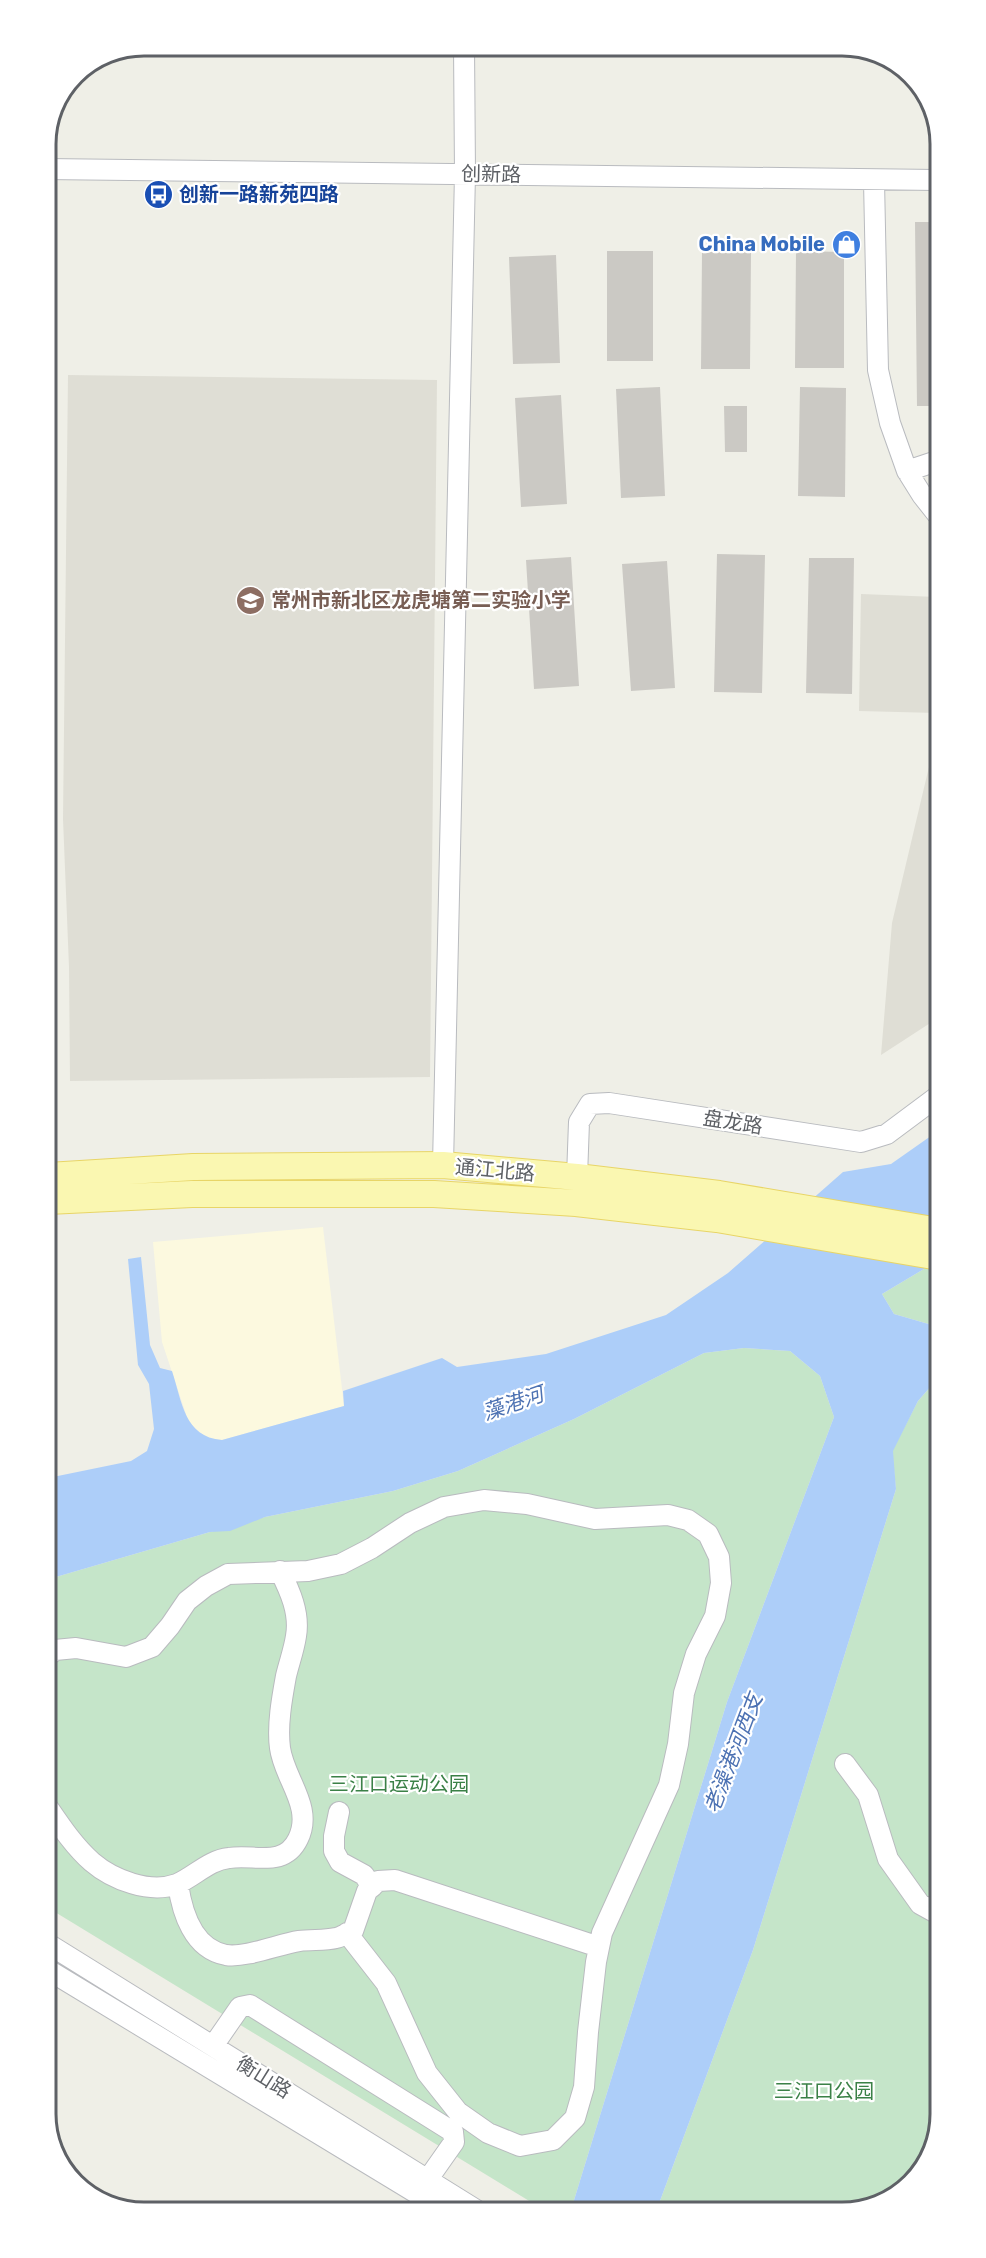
<svg xmlns="http://www.w3.org/2000/svg" width="986" height="2258" font-family="Rubik,'Noto Sans SC',sans-serif">
  <style>
    .commercial { fill: #fcf9df }
    .education { fill: #dfded5 }
    .green { fill: #c5e5c9 }
    .water { fill: #adcef9 }
    .building { fill: #cbc9c4 }
    .lines { fill: none; stroke-linecap: round; stroke-linejoin: round }
    .minor-casing { stroke: #b9bbbf; stroke-width: 22 }
    .major-casing { stroke: #e8d567; stroke-width: 28 }
    .minor { stroke: #fff; stroke-width: 20 }
    .major { stroke: #faf7b1; stroke-width: 26 }
    .labels { text-anchor: middle; dominant-baseline: central; stroke-width: 4.5; stroke-linejoin: round; paint-order: stroke }
    .street-label { font-size: 20px; fill: #5e6166; stroke: #fff }
    .transit-label { font-size: 20px; font-weight: bold; fill: #164399; stroke: #fff; text-anchor: start }
    .shop-label { font-size: 20px; font-weight: bold; fill: #366cbe; stroke: #fff; text-anchor: end }
    .education-label { font-size: 20px; font-weight: bold; fill: #785e54; stroke: #fff; text-anchor: start }
    .park-label { font-size: 20px; fill: #3b8147; stroke: #fff }
    .water-label { font-size: 21px; font-style: italic; fill: #4d72b3; stroke: #fff }
    .rim { fill: none; stroke: #5e6166; stroke-width: 3 }
  </style>
  <rect width="100%" height="100%" fill="#efefe7"/>
  <path class="commercial" d="M323,1227l21,179 -122,34 -14,-1 -19,-16 -27,-81 -9,-100z"/>
  <path class="education" d="M68,375l369,5 -7,697 -360,4 -1,-114 -6,-148z
    M861,594l76,3v116l-78,-2z
    M937,733l1,285 -57,37 11,-132z"/>
  <path class="green" d="M939,1260v67l-45,-13 -12,-20z
    M744,1348l46,3 30,25 14,41 -107,285 -156,508h-27l-494,-301 -1,-330 161,-47 55,-15 128,-26 65,-20 116,-52 130,-66z
    M939,1377l2,738 -20,59 -47,34 -217,1 96,-259 143,-461 -4,-38 26,-50z"/>
  <path class="water" d="M938,1131l1,129 -57,34 12,20 45,13v50l-21,24 -25,50 3,38 -143,461 -96,259 -86,1 156,-508 107,-285 -14,-41 -30,-25 -46,-3 -40,5 -130,66 -116,52 -65,20 -128,26 -35,14 -20,1 -161,47 -1,-101 83,-17 16,-10 7,-22 -5,-45 -11,-19 -10,-106 13,-2 9,88 10,23 12,3c10,30 12,66 50,69l122,-34 -1,-15 99,-33 15,9 89,-13 120,-39 62,-42 115,-101 48,-8z"/>
  <path class="building" d="M915,222h21l1,184h-20z
    M607,251h46v110h-46z
    M796,251l48,1v116h-49z
    M702,252h49l-1,117h-49z
    M556,255l4,108 -47,1 -4,-107z
    M660,387l5,109 -44,2 -5,-109z
    M800,387l46,1 -1,109 -47,-1z
    M561,395l6,109 -46,3 -6,-109z
    M724,406h23v46h-22z
    M717,554l48,1 -3,138 -48,-1z
    M571,557l8,129 -45,3 -8,-129z
    M809,558h45l-2,136 -46,-1z
    M667,561l8,127 -44,3 -9,-127z"/>
  <g class="lines">
    <defs>
      <path id="minor" d="M45,169l891,11
        M874,181l4,189 12,53 17,48 15,24 15,19
        M907,471l30,-10
        M443,1165l22,-991 -1,-129
        M577,1177l2,-55 11,-18 19,-1 252,39 26,-8 51,-38
        M49,1655l6,-5 21,-2 50,9 26,-10 18,-21 17,-25 19,-15 22,-12 80,-3 33,-7 31,-16 38,-25 34,-16 40,-7 43,4 68,15 73,-4 20,5 20,14 11,23 2,26 -6,33 -19,38 -12,39 -6,51 -9,41 -67,148 -6,29 -8,70 -4,55 -9,31 -22,22 -33,6 -32,-13 -30,-21 -31,-39 -41,-90 -39,-50
        M845,1764l23,31 20,64 32,45 20,11
        M49,1809c13,19 26,38 43,53 21,18 58,32 85,22 18,-8 32,-24 52,-26 26,-4 55,10 69,-19 16,-32 -14,-60 -18,-91 -3,-23 2,-50 6,-72 3,-13 8,-26 10,-40 4,-23 -6,-45 -16,-65
        M339,1812l-5,24v15l6,11 24,13 8,12
        M178,1884c4,28 15,65 48,71 20,3 53,-11 73,-14 12,-2 25,0 37,-3 5,-1 11,-5 17,-7l14,-40 11,-10 17,-1 201,66
        M50,1945l428,266
        M50,1971l396,240
        M213,2046l27,-39 10,-2 203,127 1,10 -26,37"/>
      <path id="major" d="M48,1176l145,-9 250,-2 134,12 142,17 220,37
        M48,1201l144,-7h242l142,9 141,16 222,38"/>
    </defs>
    <use href="#minor" class="minor-casing"/>
    <use href="#major" class="major-casing"/>
    <use href="#minor" class="minor"/>
    <use href="#major" class="major"/>
  </g>
  <defs>
    <symbol id="bus-disc" viewBox="-11 -11 22 22"><circle r="9.5" fill="#1a4fb4" stroke="#fff"/><path d="M-5-6H5V4H4V6H2V4H-2V6H-4V4H-5ZM-3.5-4V0h7V-4ZM-3.5 1.2v1.5H-2V1.2ZM2 1.2v1.5H3.5V1.2Z" fill="#fff"/></symbol>
    <symbol id="shop-disc" viewBox="-11 -11 22 22"><circle r="9.5" fill="#3f7fe0" stroke="#fff"/><path d="M-5-2.5h2.3a2.7 3.5 0 0 1 5.4 0H5L5.5 6h-11ZM-1.5-2.5h3a1.5 2.3 0 0 0-3 0Z" fill="#fff"/></symbol>
    <symbol id="school-disc" viewBox="-11 -11 22 22"><circle r="9.5" fill="#8d6e63" stroke="#fff"/><path d="M0-5L7-2L0 1L-7-2ZM-4 1L0 2.5L4 1V4Q0 6-4 4Z" fill="#fff"/></symbol>
  </defs>
  <g fill-rule="evenodd">
    <use href="#bus-disc" x="142" y="178" width="33" height="33"/>
    <use href="#shop-disc" x="830" y="228" width="33" height="33"/>
    <use href="#school-disc" x="234" y="584" width="33" height="33"/>
  </g>
  <g class="labels">
    <g class="street-label">
      <text transform="translate(491 174) rotate(1)">创新路</text>
      <text transform="translate(733 1122) rotate(9)">盘龙路</text>
      <text transform="translate(495 1170) rotate(5)">通江北路</text>
      <text transform="translate(264 2077) rotate(32)">衡山路</text>
    </g>
    <g class="transit-label">
      <text x="179" y="194">创新一路新苑四路</text>
    </g>
    <g class="shop-label">
      <text x="825" y="244">China Mobile</text>
    </g>
    <g class="education-label">
      <text x="271" y="600">常州市新北区龙虎塘第二实验小学</text>
    </g>
    <g class="park-label">
      <text x="399" y="1784">三江口运动公园</text>
      <text x="824" y="2091">三江口公园</text>
    </g>
    <g class="water-label">
      <text transform="translate(513 1403) rotate(-19)">藻港河</text>
      <text transform="translate(733 1753) rotate(-69)">老澡港河西支</text>
    </g>
  </g>
  <path d="M0 0H986V2258H0ZM144 56H842A88 88 0 0 1 930 144V2114A88 88 0 0 1 842 2202H144A88 88 0 0 1 56 2114V144A88 88 0 0 1 144 56Z" fill="#fff" fill-rule="evenodd"/>
  <path class="rim" d="M144 56H842A88 88 0 0 1 930 144V2114A88 88 0 0 1 842 2202H144A88 88 0 0 1 56 2114V144A88 88 0 0 1 144 56Z"/>
</svg>
